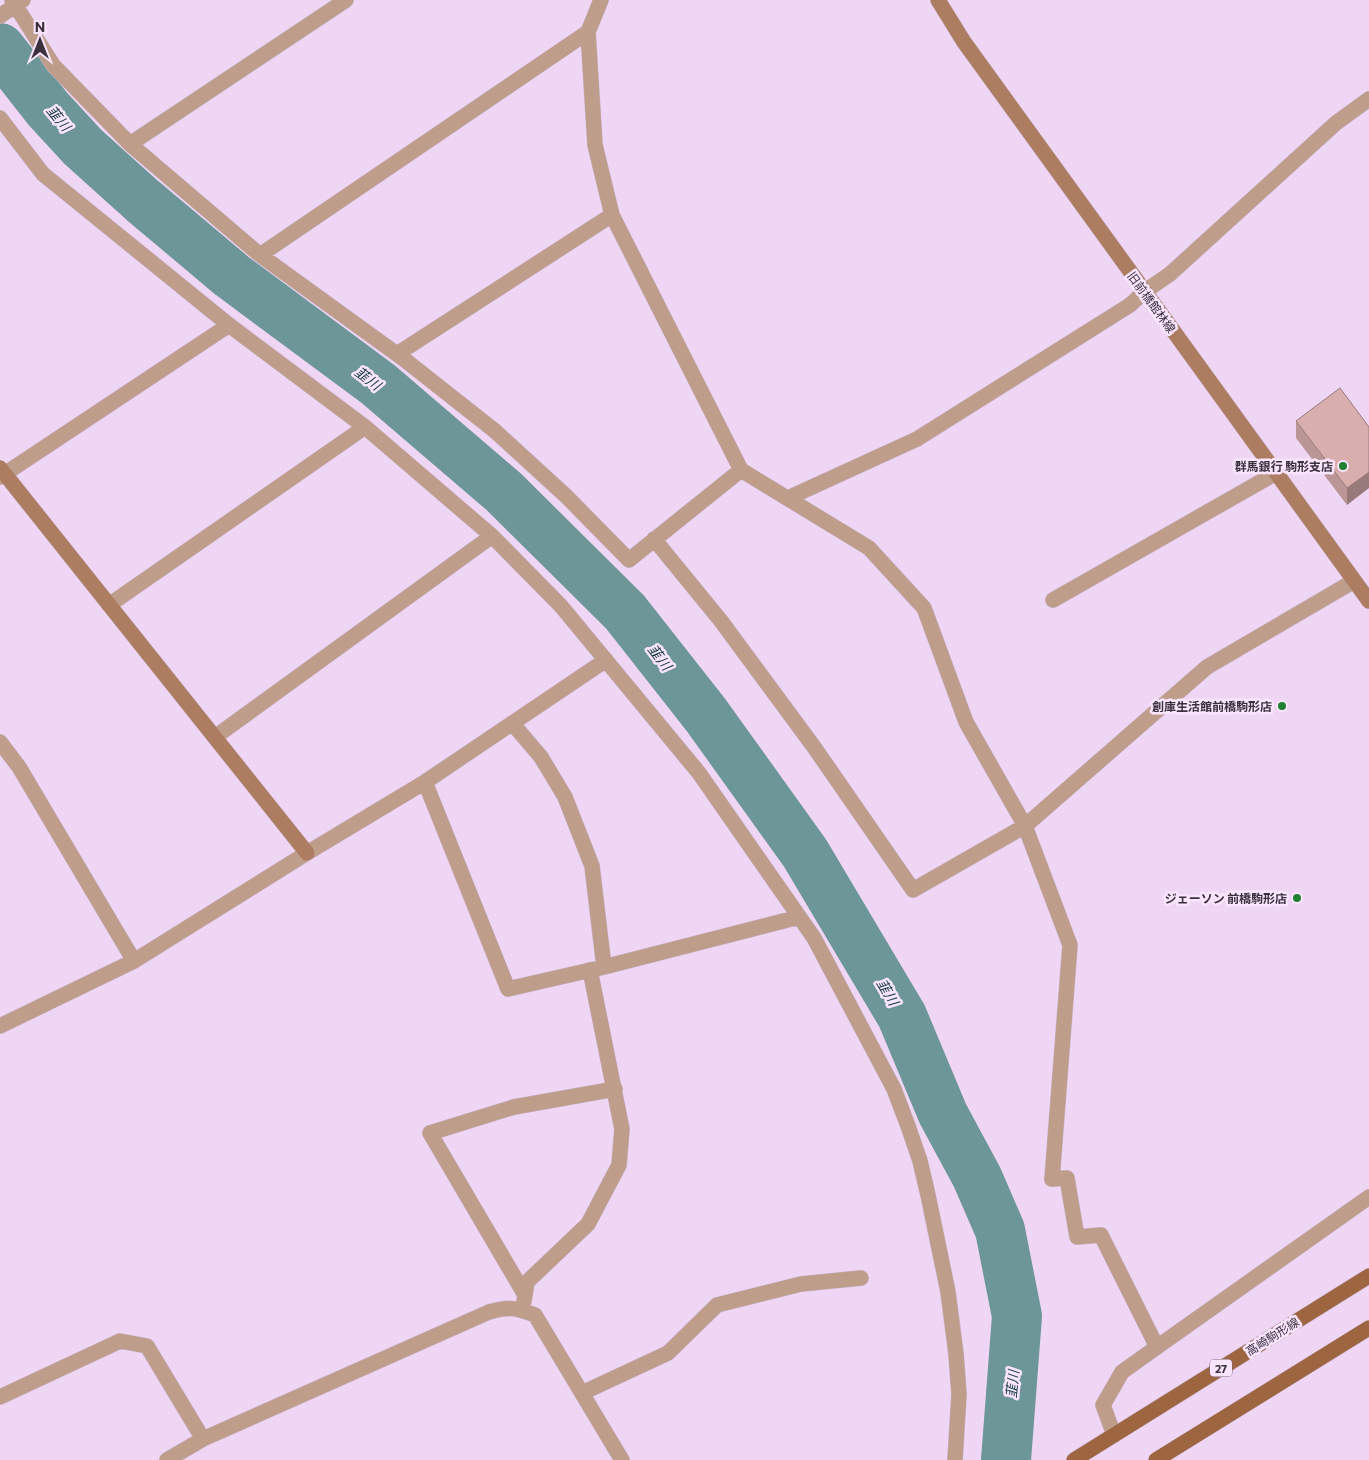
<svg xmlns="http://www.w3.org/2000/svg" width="1369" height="1460" font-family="Commissioner,'Noto Sans JP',sans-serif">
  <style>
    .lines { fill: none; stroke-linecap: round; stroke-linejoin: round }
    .river { stroke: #6d9698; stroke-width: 50 }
    .lane-casing { stroke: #cbb5cf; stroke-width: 16 }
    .street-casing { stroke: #cbb5cf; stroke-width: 16 }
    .secondary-casing { stroke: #cbb5cf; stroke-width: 16 }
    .primary-casing { stroke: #cbb5cf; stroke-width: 16 }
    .lane { stroke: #be9e8a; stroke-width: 15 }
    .street { stroke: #be9e8a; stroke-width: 15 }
    .secondary { stroke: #ac7d60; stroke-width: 15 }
    .primary { stroke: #9e6541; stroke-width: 15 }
    .wall { fill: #bb9696 }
    .shaded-wall { fill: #987a7a }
    .building { fill: #d9afae; stroke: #987a7a }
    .poi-dot { fill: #208133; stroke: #f9e5fd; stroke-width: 2 }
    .labels { text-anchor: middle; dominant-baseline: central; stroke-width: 5; stroke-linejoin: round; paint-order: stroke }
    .shield { fill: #f9e5fd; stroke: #746777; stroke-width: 1 }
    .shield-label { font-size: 11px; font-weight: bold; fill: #3b313d }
    .street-label { font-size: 12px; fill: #3b313d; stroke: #f9e5fd }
    .poi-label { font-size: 12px; font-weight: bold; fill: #3b313d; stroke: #f9e5fd; text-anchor: end }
    .water-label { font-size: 14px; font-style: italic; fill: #123b3d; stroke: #f9e5fd }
  </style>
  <rect width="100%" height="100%" fill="#efd6f4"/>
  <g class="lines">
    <path class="river" d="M0,48l48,61 35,38 60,54 88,74 147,109 126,108 121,120 81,103 99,138 97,163 41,98 34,63 23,53 17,86 -11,144"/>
    <defs>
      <path id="lane" d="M788,498l129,-59 213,-134 14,-13
        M1053,600l223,-127
        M1052,1179l15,-1 10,59 24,-2 56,112 212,-150
        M525,1295l-95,-162 84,-26 101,-18
        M524,1301l3,-19 61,-58 31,-59 3,-36 -32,-159
        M582,1393l86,-40 49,-48 84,-21 60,-6"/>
      <path id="street" d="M12,0l41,65 77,79 130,111 145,105 90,71 71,65 63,64 112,-90
        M601,0l-13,32 7,113 17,70 129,255 128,78 55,60 42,114 59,104 45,119 -18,234
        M0,16l23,-16
        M0,118l43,56 186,151 136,102 127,109 69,70 138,167 115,165 80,151 14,37 12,35 8,34 20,97 8,62 3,40 -4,66
        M130,144l216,-144
        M260,255l328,-223
        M1144,292l26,-18 166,-151 33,-24
        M397,354l215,-139
        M0,477l229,-152
        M654,539l67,82 93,126 99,143 112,-64 182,-159 147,-86
        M109,605l256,-178
        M512,723l29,34 24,40 27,69 12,101
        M215,737l277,-201
        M0,742l19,25 115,194
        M425,782l83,207 96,-22 195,-50
        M0,1026l134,-65 173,-108 118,-71 181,-122
        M0,1397l120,-56 27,5 56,93
        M1114,1435l-11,-30 19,-33 35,-25
        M167,1460l36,-21 286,-127c20,-6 27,-4 46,3l87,145"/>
      <path id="secondary" d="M938,0l26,42 405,559
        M0,468l307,385"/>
      <path id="primary" d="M1074,1460l295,-184
        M1156,1460l213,-132"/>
    </defs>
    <use href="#lane" class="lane-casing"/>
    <use href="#street" class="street-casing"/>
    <use href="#secondary" class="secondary-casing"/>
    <use href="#primary" class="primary-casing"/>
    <use href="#lane" class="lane"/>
    <use href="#street" class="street"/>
    <use href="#secondary" class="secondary"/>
    <use href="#primary" class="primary"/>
  </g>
  <path class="wall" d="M1296,421l73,6 -22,78 -51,-67z"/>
  <path class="shaded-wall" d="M1369,472v16l-22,17v-17z"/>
  <path class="building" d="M1340,388l29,39v45l-22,16 -51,-67z"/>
  <g class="poi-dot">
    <circle cx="1343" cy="466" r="5"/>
    <circle cx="1282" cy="706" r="5"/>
    <circle cx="1297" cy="898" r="5"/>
  </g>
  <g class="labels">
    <rect class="shield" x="1210" y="1359.5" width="22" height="17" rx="4"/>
    <g class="shield-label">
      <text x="1221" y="1368">27</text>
    </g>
    <g class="street-label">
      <text transform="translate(1152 302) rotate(54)">旧前橋館林線</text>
      <text transform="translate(1272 1336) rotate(-32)">高崎駒形線</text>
    </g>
    <g class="poi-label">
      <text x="1333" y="466">群馬銀行 駒形支店</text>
      <text x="1272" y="706">創庫生活館前橋駒形店</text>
      <text x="1287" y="898">ジェーソン 前橋駒形店</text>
    </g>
    <g class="water-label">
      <text transform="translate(59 118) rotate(50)">韮川</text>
      <text transform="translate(368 378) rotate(37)">韮川</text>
      <text transform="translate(660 657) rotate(52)">韮川</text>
      <text transform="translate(888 992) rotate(59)">韮川</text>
      <text transform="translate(1012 1384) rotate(-85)">韮川</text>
    </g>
  </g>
  <g transform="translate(40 40)" stroke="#f9e5fd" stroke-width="4" paint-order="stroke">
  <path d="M0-4L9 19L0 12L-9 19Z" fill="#3b313d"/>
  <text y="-8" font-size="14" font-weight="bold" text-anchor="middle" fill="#3b313d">N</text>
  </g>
</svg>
